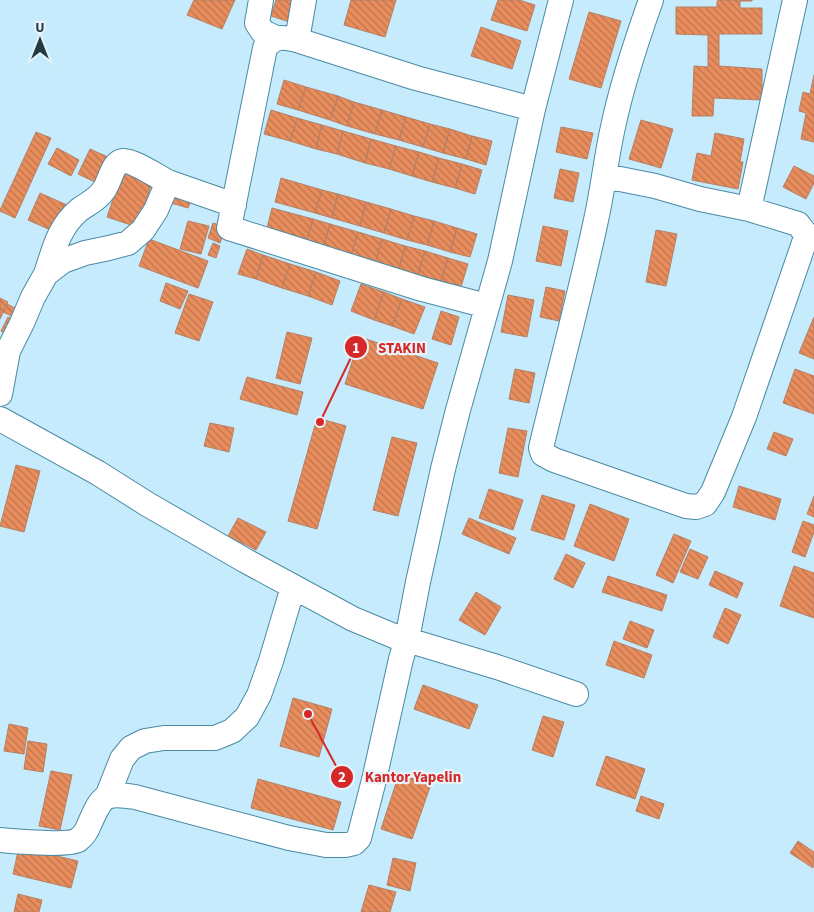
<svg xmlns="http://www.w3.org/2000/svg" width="814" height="912" font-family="'Source Sans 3',sans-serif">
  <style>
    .building { fill: url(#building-back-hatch); stroke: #b58065 }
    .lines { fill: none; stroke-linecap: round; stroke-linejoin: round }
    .minor-casing { stroke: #4a8aa4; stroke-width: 26 }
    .minor { stroke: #fff; stroke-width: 24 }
    .leader { fill: none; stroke: #d62828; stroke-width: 2 }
    .callout-dot { fill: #d62828; stroke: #e7f3f9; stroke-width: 2 }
    .mark-label { font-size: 15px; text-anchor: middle; font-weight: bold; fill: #fff }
    .callout-label { font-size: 15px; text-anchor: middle; font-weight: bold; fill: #d62828; stroke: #e7f3f9; stroke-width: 4.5; stroke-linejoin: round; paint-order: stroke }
  </style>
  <defs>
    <pattern id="building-back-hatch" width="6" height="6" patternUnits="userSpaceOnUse" patternTransform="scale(1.25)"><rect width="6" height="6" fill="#e98d5d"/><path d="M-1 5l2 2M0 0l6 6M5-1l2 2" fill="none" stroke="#bc744f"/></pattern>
  </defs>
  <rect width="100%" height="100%" fill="#c5ebfc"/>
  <path class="building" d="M194,0h41l-13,29 -35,-14z
    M276,0h24l-7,23 -22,-7z
    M351,0h45l-11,37 -41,-12z
    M498,0h21l16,5 -8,26 -36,-11z
    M720,0h32v1h-12v7h22v26h-43v32l43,3v31l-48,-2 -1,18h-21l2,-50 14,1v-32l-32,-1v-27h41v-6z
    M589,12l32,9 -20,67 -32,-9z
    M481,27l40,14 -9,28 -41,-13z
    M814,75v67l-13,-3 5,-26 -7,-2 4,-19 7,2z
    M284,80l22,7 -8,23 -21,-6z
    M306,87l32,9 -8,24 -32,-10z
    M338,96l16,6 -7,24 -17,-6z
    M354,102l28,8 -7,24 -28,-8z
    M271,110l26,8 -7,23 -26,-7z
    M382,110l24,7 -7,23 -24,-6z
    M406,117l24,7 -7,23 -24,-7z
    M297,118l25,7 -6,24 -26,-8z
    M641,120l32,9 -12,39 -32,-9z
    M430,124l20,5 -7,24 -20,-6z
    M322,125l21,6 -6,23 -21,-5z
    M561,127l32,6 -6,26 -31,-7z
    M450,129l22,7 -6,23 -23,-6z
    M343,131l28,8 -6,24 -28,-9z
    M36,132l15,6 -36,80 -15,-7v-1z
    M715,133l29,6 -4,23h3l-5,27 -46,-9 5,-27 14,3z
    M472,136l20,5 -6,24 -20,-6z
    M371,139l25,7 -7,23 -24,-6z
    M396,146l23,6 -7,24 -23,-7z
    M57,148l22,12 -8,16 -23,-12z
    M90,149l20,9 -11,26 -21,-10z
    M419,152l20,6 -7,24 -20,-6z
    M439,158l23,6 -7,24 -23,-6z
    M462,164l20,6 -7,24 -20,-6z
    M794,166l20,10v7l-8,16 -23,-12z
    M124,167l30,10 -17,50 -30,-10z
    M560,169l19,4 -6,29 -19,-4z
    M281,178l41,12 -7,23 -40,-11z
    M322,190l16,4 -6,24 -17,-5z
    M40,193l27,12 -12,27 -27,-12z
    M338,194l28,8 -6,24 -28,-8z
    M173,195l18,6 -3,7 -17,-5z
    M366,202l25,7 -7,24 -24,-7z
    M272,208l41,11 -7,24 -40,-11z
    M391,209l23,7 -7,24 -23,-7z
    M414,216l20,5 -7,24 -20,-5z
    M313,219l17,5 -7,24 -17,-5z
    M188,221l21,5 -8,28 -21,-5z
    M434,221l23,7 -7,24 -23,-7z
    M213,223l13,4 -6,16 -12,-5z
    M330,224l28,8 -7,24 -28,-8z
    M543,226l25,5 -7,35 -25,-5z
    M457,228l20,6 -7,23 -20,-5z
    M656,230l21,4 -11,52 -20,-4z
    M358,232l24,7 -7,24 -24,-7z
    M149,239l59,22 -10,27 -59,-22z
    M382,239l23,7 -6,23 -24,-6z
    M213,243l7,3 -4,12 -8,-3z
    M405,246l20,5 -7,24 -19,-6z
    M247,249l16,6 -7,24 -18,-5z
    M425,251l23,7 -7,23 -23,-6z
    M263,255l27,9 -8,24 -26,-9z
    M448,258l20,6 -7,23 -20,-6z
    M290,264l26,8 -8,24 -26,-8z
    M316,272l24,9 -8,24 -24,-9z
    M166,283l22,8 -8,18 -20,-8z
    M361,284l23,8 -10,28 -23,-9z
    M546,287l19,4 -6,30 -19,-4z
    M384,292l18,7 -10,27 -18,-6z
    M189,294l24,8 -14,39 -24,-8z
    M508,295l26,5 -7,37 -26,-5z
    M0,298l8,4 -8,17z
    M402,299l23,8 -11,27 -22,-8z
    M7,304l12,6 -3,8 -13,-6z
    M441,311l18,6 -8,28 -19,-6z
    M8,317l11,5 -7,15 -11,-6z
    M814,317v42l-15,-6z
    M287,332l25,6 -12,46 -24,-6z
    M360,337l78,26 -15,46 -78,-25z
    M515,369l20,4 -6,30 -20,-4z
    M795,369l19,7v38l-31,-11z
    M247,377l56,15 -6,23 -57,-16z
    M317,418l29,8 -29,103 -29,-8z
    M210,423l24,5 -5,24 -25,-6z
    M508,428l19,3 -9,46 -19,-4z
    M774,432l19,7 -7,17 -19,-7z
    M392,437l25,6 -19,73 -25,-6z
    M16,465l24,6 -16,61 -24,-6z
    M739,486l42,13 -6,21 -42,-13z
    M489,489l34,11 -10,30 -34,-12z
    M542,495l33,10 -11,35 -33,-10z
    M814,496v21l-7,-3z
    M590,504l39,15 -15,42 -40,-15z
    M238,518l28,14 -10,18 -28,-14z
    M469,518l47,20 -7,16 -47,-20z
    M803,521l11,4v7l-9,25 -13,-5z
    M674,534l17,7 -18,42 -17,-8z
    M690,549l18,8 -10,22 -18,-7z
    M566,554l19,9 -12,25 -19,-9z
    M794,566l20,7v45l-34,-12z
    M715,571l28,12 -6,15 -28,-13z
    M608,576l59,19 -5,16 -60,-19z
    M476,592l25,15 -16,28 -26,-15z
    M725,608l16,7 -13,29 -15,-7z
    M630,621l24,9 -7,18 -24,-9z
    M614,641l38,14 -8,23 -38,-13z
    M423,685l55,20 -9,24 -55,-20z
    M293,698l39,11 -13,48 -39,-11z
    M543,716l21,6 -11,35 -21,-7z
    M9,724l19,4 -4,26 -20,-3z
    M28,741l19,3 -4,28 -19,-3z
    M606,756l39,13 -10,30 -39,-14z
    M51,771l21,4 -12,55 -21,-4z
    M399,774l32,10 -19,55 -31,-10z
    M258,779l83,23 -8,28 -82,-22z
    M641,796l23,8 -5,15 -23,-8z
    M798,841l16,11 -1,16 -23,-15z
    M19,847l59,14 -7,27 -58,-14z
    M393,858l23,5 -6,28 -23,-6z
    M369,885l27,7 -6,20h-29z
    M18,894l24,6 -3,12h-25z"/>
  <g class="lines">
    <defs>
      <path id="minor" d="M261,0l-4,23 6,9 13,6
        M297,40l7,-40
        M605,176l50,10 45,13 49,10 49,15 7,9v7l-61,177 -31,75 -8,12 -9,3 -10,-1 -132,-46 -11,-6 -2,-6c18,-76 39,-152 55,-228 7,-31 10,-62 17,-93 9,-43 23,-85 38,-127
        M749,209l46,-209
        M46,274c8,-24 12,-46 33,-64 8,-6 18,-10 24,-19 7,-8 9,-29 20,-30 10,-1 35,16 45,21
        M487,306l-65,-17 -193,-61 36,-180c10,-13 18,-11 32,-8l119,38 117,31
        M0,394l8,-43 14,-28 11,-26 13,-23 17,-13 22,-8 24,-5 19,-5 15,-13 13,-20 12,-28 66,23
        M0,419l98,54 49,31 99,57 107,58 41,17 103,31 79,27
        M107,797l15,-38 9,-11 14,-7 19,-3h51l17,-7 15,-14 12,-22 12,-34 22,-74
        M0,840c14,1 68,6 78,0 5,-4 9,-9 11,-15 13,-29 14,-33 46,-28l154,41 37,7h19l9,-2 5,-5 15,-58 27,-121 6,-20 11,-57 25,-113 15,-59 42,-149 33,-152 28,-109"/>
    </defs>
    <use href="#minor" class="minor-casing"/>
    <use href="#minor" class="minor"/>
  </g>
  <path class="leader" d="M320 422L356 347M308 714L342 777"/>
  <g class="callout-dot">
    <circle cx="320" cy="422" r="5"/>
    <circle cx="308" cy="714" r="5"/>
    <circle cx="356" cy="347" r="12"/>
    <circle cx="342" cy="777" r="12"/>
  </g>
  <g class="mark-label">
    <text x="356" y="353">1</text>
    <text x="342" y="782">2</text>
  </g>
  <g class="callout-label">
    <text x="402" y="353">STAKIN</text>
    <text x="413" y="782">Kantor Yapelin</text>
  </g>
  <g transform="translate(40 40)" stroke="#e7f3f9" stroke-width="4" paint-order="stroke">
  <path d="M0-4L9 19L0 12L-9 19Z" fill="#213c47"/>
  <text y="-8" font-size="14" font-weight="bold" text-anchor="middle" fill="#213c47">U</text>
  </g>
</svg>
